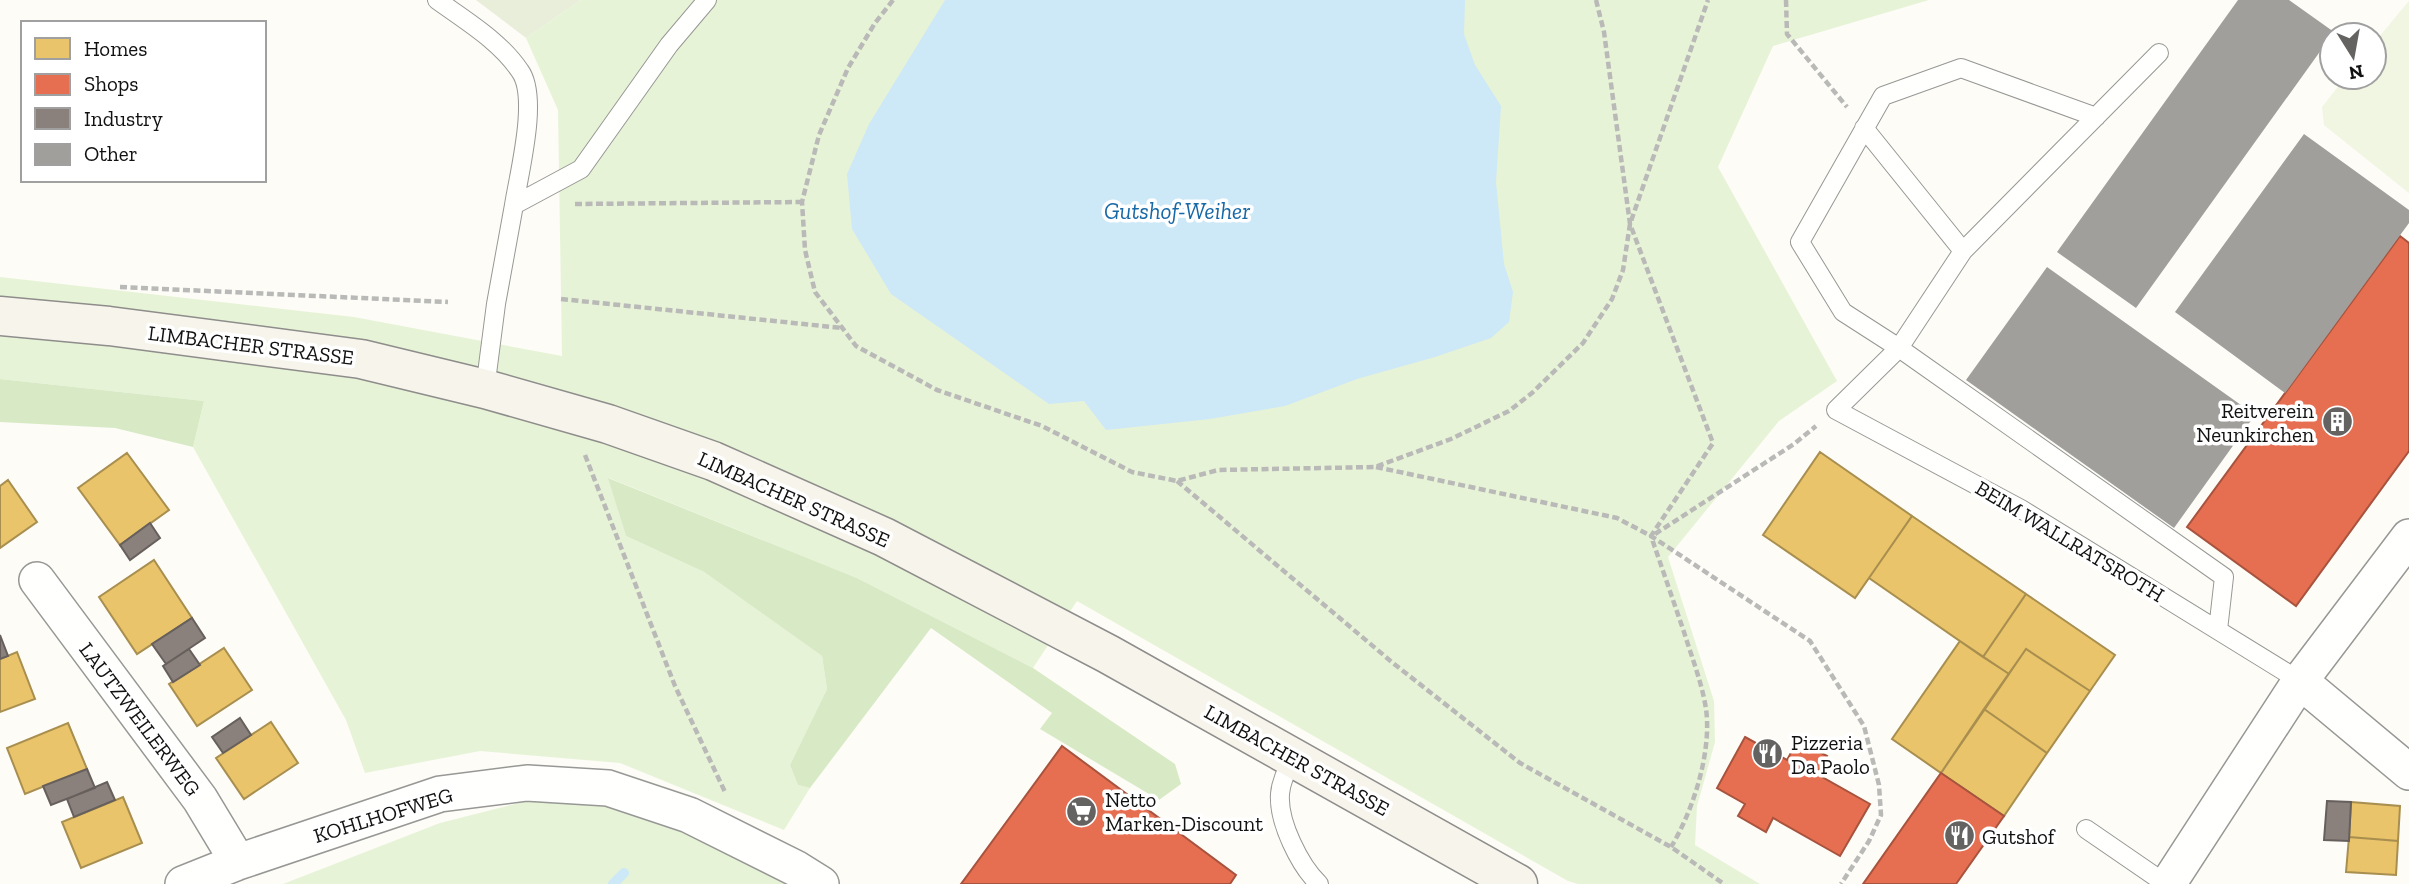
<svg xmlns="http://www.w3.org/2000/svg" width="2409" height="884" font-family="'Zilla Slab',serif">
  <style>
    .green { fill: #e7f3d7 }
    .forest { fill: #d8eac5 }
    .cemetery { fill: #e9eedb }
    .pitch { fill: #f0f6e1 }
    .water { fill: #cde8f7 }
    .homes { fill: #e9c46a; stroke: #a88e4f; stroke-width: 2 }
    .shops { fill: #e76f51; stroke: #a7533e; stroke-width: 2 }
    .industry { fill: #8a817c; stroke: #665f5c; stroke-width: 2 }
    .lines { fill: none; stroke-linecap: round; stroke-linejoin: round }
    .stream { stroke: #cde8f7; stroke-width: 10 }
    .building { fill: #a19f9c }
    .service-casing { stroke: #979795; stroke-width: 20 }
    .minor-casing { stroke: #979795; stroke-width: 38 }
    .secondary-casing { stroke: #8e8d8b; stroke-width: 41 }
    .path { stroke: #b9b9b8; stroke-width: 4.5; stroke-dasharray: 7 3.5; stroke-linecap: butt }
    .service { stroke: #fffffe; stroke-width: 18 }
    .minor { stroke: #fffffe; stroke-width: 35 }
    .secondary { stroke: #f6f4eb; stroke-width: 38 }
    .labels { text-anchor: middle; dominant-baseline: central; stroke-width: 7; stroke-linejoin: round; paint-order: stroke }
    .street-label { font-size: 21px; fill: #111; stroke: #fff }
    .poi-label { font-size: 21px; fill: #111; stroke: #fff; text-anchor: start }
    .water-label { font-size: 23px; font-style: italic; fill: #1768a6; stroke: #fff }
  </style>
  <rect width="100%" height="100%" fill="#fdfcf7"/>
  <path class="green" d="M581,0h1348l-156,46 -55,121 119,214 -58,40 -111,136 46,144 1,41 -18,64 -2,39 65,39h-182l-10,-3 -491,-280 -44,67 -176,-90 -248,-100 17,58 78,36 118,84 5,33 -37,76 8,20 12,3 -26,42 -164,-67 -140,-12 -115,22 -19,-53 -153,-273 11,-46 -204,-22v-102l354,40 208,39 -4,-246 -32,-72z
    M535,799l79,2 126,55 46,28h-503l157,-61z"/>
  <path class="forest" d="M0,379l204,22 -11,46 -78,-19 -115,-6z
    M608,478l249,100 176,90 142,96 6,20 -22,16 -119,-71 12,-16 -121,-85 -121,160 -12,-3 -8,-20 37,-76 -5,-33 -118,-84 -78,-36z"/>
  <path class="cemetery" d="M476,0h105l-55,38z"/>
  <path class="pitch" d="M2409,1v192l-85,-68 -2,-18 24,-30h28v-34z"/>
  <path class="water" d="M945,0h520l-1,34 11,31 26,41 -5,76 8,82 9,28 -4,30 -18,16 -56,19 -78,22 -72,27 -75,13 -104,11 -22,-29 -35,3 -158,-110 -39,-65 -5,-55 22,-50z"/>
  <path class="homes" d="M1820,452l92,64 -57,82 -92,-63z
    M127,453l42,57 -49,35 -42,-57z
    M8,480l29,42 -37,26v-62z
    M1912,516l114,78 -43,63 -114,-79z
    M154,560l38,58 -55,36 -38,-57z
    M2026,594l89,61 -25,36 -64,-42 -17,25 -26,-17z
    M1960,641l49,33 -68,99 -49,-34z
    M224,648l28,42 -55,36 -28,-42z
    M2026,649l64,42 -43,62 -63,-44z
    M17,652l18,47 -35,13v-53z
    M1984,709l63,44 -43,63 -63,-43z
    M271,722l27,41 -54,36 -28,-41z
    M68,723l19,46 -62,25 -18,-46z
    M123,797l19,46 -61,25 -19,-46z
    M2351,802l49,4 -2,35 -49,-4z
    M2349,837l49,4 -2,34 -50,-3z"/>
  <path class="shops" d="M2400,236l9,7v208l-113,155 -109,-79z
    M1745,737l42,23 11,-20 29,16 -10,18 53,30 -30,52 -67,-38 -7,14 -28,-16 7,-12 -28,-16z
    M1062,746l174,129 -6,9h-269z
    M1941,773l63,43 -48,68h-93z"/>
  <path class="industry" d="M150,523l10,15 -30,22 -10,-15z
    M192,618l13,20 -39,26 -14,-20z
    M0,635l8,21 -8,3z
    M189,649l11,16 -27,17 -10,-16z
    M240,718l11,17 -28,18 -11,-16z
    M87,769l8,19 -44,17 -8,-19z
    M107,782l8,18 -41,17 -7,-18z
    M2327,801l24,1 -2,39 -25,-1z"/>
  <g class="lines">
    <path class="stream" d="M613,884l11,-11"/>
  </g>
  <path class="building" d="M2238,0h51l45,32 -198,276 -79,-56z
    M2304,134l105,76v13l-124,170 -110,-81z
    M2047,267l208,148 -81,113 -208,-148z"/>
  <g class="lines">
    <defs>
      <path id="service" d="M437,0c29,21 63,41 83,71 19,26 -1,102 -6,134
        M2159,53l-196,198 -64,97 -63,62 185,99 279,172
        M2096,117l-135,-49 -78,28 -83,146 43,70 56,36 325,229 -6,53
        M1864,128l99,123
        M485,389l11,-85 18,-99 67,-36 88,-124 38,-45
        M1293,758c-6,12 -12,23 -13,36 -2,28 20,72 39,90
        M2086,829l80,55"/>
      <path id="minor" d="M37,580l163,219 38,63
        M2300,681l109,91
        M183,884l55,-22 202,-68 87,-11 81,5 81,27 108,54 24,15
        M2168,884l132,-203 109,-144"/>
      <path id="secondary" d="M0,316l109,10 252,33 124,30 123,35 105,37 171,76 224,117 410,230"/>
    </defs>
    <use href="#service" class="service-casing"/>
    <use href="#minor" class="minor-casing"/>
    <use href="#secondary" class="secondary-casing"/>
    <path class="path" d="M893,0l-18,23 -27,45 -29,67 -17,67 3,48 10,42 41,54 81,44 105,36 90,46 45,9 41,-11 157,-3 76,-28 58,-28 23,-18 51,-50 29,-44 11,-29 7,-46 78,-224
      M1596,0l8,32 26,192 83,219 -62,93c11,32 22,64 33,96 8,26 18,51 22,77 6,43 -13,102 -35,138
      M1786,0l1,34 60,73
      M575,204l227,-2
      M120,287l328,15
      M561,299l281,29
      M585,455l90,231 50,106
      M1376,467l241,51 34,18 159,105 54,85 15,59 2,30 -12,26 -28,43
      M1177,481l216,182 127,100 151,84 53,37
      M1655,534l139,-90 22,-18"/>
    <use href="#service" class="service"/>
    <use href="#minor" class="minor"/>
    <use href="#secondary" class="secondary"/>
  </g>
  <defs>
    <symbol id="building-disc" viewBox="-11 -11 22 22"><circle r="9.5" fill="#646362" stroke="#fff"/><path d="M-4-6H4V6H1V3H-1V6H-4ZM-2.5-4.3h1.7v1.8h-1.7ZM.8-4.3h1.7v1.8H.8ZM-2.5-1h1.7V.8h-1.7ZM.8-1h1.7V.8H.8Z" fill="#fff"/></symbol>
    <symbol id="restaurant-disc" viewBox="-11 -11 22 22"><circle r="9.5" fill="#646362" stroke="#fff"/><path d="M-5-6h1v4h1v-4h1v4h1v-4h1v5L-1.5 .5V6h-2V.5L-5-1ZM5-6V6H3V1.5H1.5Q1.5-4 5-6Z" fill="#fff"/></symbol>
    <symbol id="supermarket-disc" viewBox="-11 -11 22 22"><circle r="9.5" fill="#646362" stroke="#fff"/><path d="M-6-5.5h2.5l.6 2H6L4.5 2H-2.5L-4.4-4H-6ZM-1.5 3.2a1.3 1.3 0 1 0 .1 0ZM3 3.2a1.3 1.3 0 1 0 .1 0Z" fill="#fff"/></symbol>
  </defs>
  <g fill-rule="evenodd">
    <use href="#building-disc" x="2320" y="404" width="35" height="35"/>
    <use href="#restaurant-disc" x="1750" y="736" width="35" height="35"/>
    <use href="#supermarket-disc" x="1064" y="794" width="35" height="35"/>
    <use href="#restaurant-disc" x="1942" y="818" width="35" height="35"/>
  </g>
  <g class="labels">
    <g class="street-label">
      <text transform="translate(251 345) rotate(7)">LIMBACHER STRASSE</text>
      <text transform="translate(794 499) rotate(24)">LIMBACHER STRASSE</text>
      <text transform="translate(2070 541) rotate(31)">BEIM WALLRATSROTH</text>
      <text transform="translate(140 719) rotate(53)">LAUTZWEILERWEG</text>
      <text transform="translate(1297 760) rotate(29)">LIMBACHER STRASSE</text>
      <text transform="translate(383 815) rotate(-17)">KOHLHOFWEG</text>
    </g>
    <g class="poi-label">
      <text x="2314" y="410" text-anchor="end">Reitverein<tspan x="2314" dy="24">Neunkirchen</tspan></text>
      <text x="1791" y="742">Pizzeria<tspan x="1791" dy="24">Da Paolo</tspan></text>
      <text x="1105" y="799">Netto<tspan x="1105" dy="24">Marken-Discount</tspan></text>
      <text x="1982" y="836">Gutshof</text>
    </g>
    <g class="water-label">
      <text x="1177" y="211">Gutshof-Weiher</text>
    </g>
  </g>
  <rect x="21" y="21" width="245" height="161" fill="#ffffff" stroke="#a0a0a0" stroke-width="2"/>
  <rect x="35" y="38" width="35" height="21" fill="#e9c46a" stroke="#a0a0a0" stroke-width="2"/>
  <text x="84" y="56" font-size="21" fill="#111111">Homes</text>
  <rect x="35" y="74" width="35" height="21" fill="#e76f51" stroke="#a0a0a0" stroke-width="2"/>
  <text x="84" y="91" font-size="21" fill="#111111">Shops</text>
  <rect x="35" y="108" width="35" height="21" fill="#8a817c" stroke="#a0a0a0" stroke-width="2"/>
  <text x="84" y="126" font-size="21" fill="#111111">Industry</text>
  <rect x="35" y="144" width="35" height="21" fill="#a19f9c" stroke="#a0a0a0" stroke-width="2"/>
  <text x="84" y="161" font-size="21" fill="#111111">Other</text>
  <g transform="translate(2353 56) rotate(169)"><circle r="33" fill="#ffffff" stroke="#a0a0a0" stroke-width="2"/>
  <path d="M0-5L12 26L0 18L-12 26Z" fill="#646362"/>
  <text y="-10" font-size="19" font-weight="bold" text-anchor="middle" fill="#111111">N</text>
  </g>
</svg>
